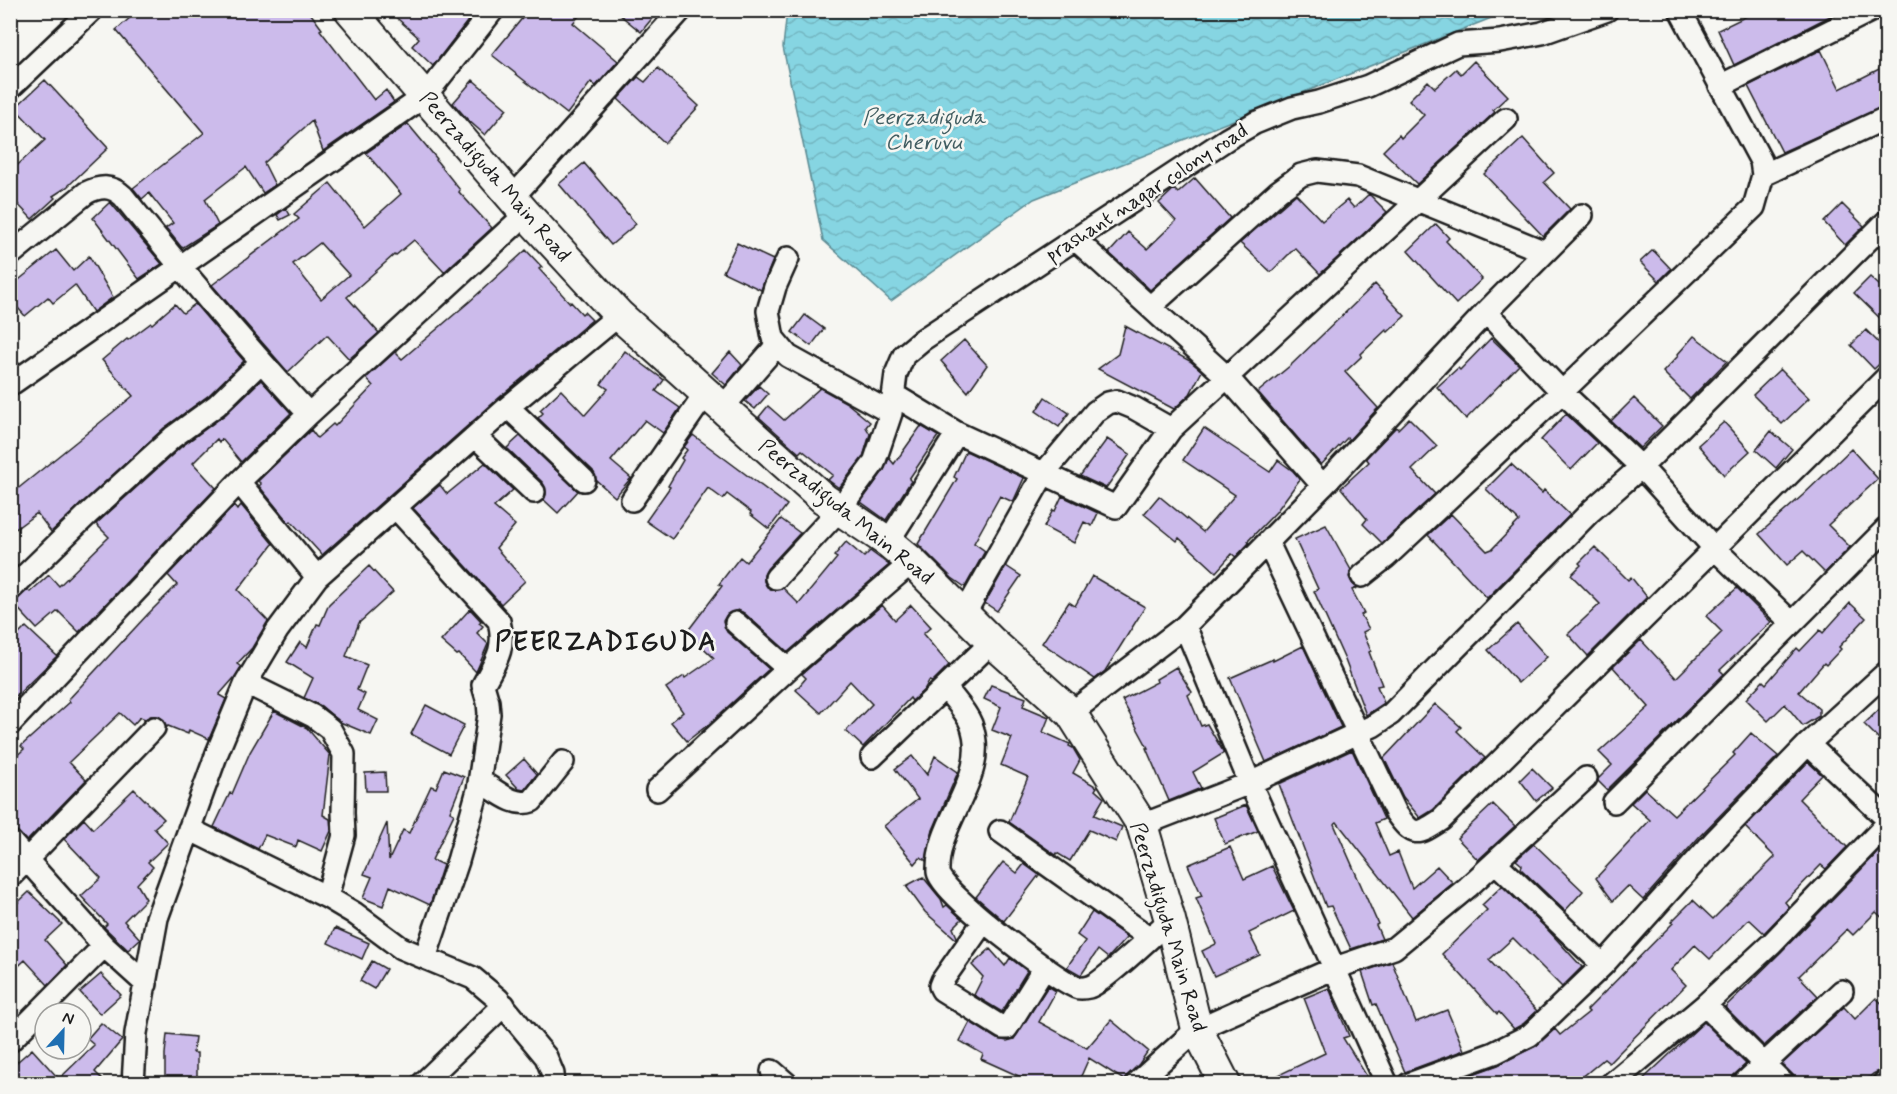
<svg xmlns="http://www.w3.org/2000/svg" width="1897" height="1094" font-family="Mynerve,sans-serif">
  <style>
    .water { fill: url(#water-waves); stroke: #5c8b93; stroke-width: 1.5 }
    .building { fill: #ccbbeb; stroke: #1c1c1c; stroke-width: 1.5; fill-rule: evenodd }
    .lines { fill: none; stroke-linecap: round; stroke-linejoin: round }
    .street-casing { stroke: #1c1c1c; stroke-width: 26 }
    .secondary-casing { stroke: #1c1c1c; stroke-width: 34 }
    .street { stroke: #f6f6f2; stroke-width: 21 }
    .secondary { stroke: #f6f6f2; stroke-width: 30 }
    .labels { text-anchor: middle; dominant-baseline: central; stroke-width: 5; stroke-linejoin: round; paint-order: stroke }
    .street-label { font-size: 21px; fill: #1c1c1c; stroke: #f6f6f2 }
    .water-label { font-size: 22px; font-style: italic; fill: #415d61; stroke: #f6f6f2 }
    .district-label { font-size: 27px; font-weight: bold; letter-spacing: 1.5px; fill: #1c1c1c; stroke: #f6f6f2 }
  </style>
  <defs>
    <pattern id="water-waves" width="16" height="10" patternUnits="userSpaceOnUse" patternTransform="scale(1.5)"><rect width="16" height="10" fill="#86d5e2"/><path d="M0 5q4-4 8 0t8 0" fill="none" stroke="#73b6c1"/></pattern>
  </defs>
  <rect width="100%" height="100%" fill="#f6f6f2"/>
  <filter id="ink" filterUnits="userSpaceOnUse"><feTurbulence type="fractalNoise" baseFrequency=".0167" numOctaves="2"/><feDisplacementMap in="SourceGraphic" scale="12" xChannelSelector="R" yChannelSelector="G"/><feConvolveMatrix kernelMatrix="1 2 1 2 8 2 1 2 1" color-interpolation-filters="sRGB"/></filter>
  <g filter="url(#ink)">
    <path class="water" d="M787,11h722l-475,188 -143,102 -68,-61 -40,-193z"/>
    <path class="building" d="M139,10h169l14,19 -2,1 54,70 12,-10 8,12 -71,49 -11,-30 -48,42 11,22 -12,8 -17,-26 -41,32 13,26 -36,23 -16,-20 7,-5 -24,-30 -7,6 -9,-11 71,-55 -88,-103z
      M388,10h88l-43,56 -21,-20 7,-8z
      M529,10h55l-11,13 45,38 -22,25 -5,-4 -24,32 -75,-59z
      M614,10h45l-18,22z
      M1759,10h83l-108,55 -16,-35z
      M1821,50l19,39 47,-24v40l-105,47 -34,-66z
      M1474,61l34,35 -15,14 2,2 -78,72 -34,-33 16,-16 2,3 23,-23 -15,-15 19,-19 7,7 21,-19 5,5z
      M658,68l41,38 -34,37 -47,-44 20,-22 7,5z
      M45,80l63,68 -41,39 -14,9 2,2 -23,21 -22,-23v-24l35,-32 -30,-32z
      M473,80l34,29 -22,26 -17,-15 -15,-17z
      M408,124l29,35 -1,1 24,30 -1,2 33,36 -48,44 -30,-32 -19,16 -1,-1 -47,42 32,36 -30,26 -22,-24 -39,37 -76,-87 87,-66 -5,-5 36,-31 35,43 36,-32 -35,-41zM320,243l29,32 -28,24 -28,-35z
      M1523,138l31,35 -10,9 26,27 -27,27 -59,-62z
      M584,163l52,61 -25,21 -52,-61z
      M1195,178l35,40 -80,72 -23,-23 -1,1 -17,-15 19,-21 19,17 29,-28 -17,-18 15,-14 4,4z
      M1296,194l26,27 25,-21 7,8 15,-14 18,18 -67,62 -25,-26 -24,24 -31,-29z
      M110,202l52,62 -23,15 -46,-61z
      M1842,204l22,22 -19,19 -21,-23z
      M286,208l4,7 -10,5 -3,-5z
      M1436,224l13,14 -3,3 36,38 -26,25 -48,-53z
      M737,243l36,17 -12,30 -38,-18z
      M56,250l17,21 16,-15 24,41 -20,15 -18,-27 -22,18 -5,-6 -23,19 -15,-17v-12z
      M526,250l16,17 -3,2 31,34 1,-1 11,12 2,-2 8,8 -92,77 -178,158 -31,-34 -2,2 -30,-37 2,-2 -3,-3 53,-51 6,8 16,-14 2,2 38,-40 -7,-8 29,-26 7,7 67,-57z
      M1653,250l18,19 -12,12 -19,-19z
      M1870,277l17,15v33l-33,-32z
      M1375,284l30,32 -17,16 -2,-2 -25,24 1,2 -17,16 33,36 -29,32 -2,-2 -26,27 -63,-73 33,-27z
      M175,304l8,9 12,-9 49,57 -35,34 -45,33 -113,104 -14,-19 -27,20v-38l123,-99 -31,-36 25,-21 1,1 23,-17 1,1z
      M805,315l19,14 -13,17 -19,-14z
      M1125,326l65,35 12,10 -12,23 -16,15 -76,-40 20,-15z
      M1866,330l21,21v6l-13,12 -23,-24z
      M1694,336l33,25 -37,38 -27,-27 15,-16 -1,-1z
      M1491,338l28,27 -53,54 -29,-32 21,-19 2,2z
      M964,340l23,25 -19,27 -27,-31z
      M625,351l39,29 -8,11 24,17 -17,25 -18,-13 -34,41 20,17 -16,19 -19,-17 -3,-9 -55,-53 5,-5 -3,-3 21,-20 24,25 23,-26 -7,-5z
      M730,352l12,13 -16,20 -14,-12z
      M1780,369l29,29 -27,26 -29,-29z
      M261,380l30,33 -50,49 -19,-23 -3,3 -2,-3 -24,24 23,25 -137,144 -21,-21 -21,18 -25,-27 16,-12 2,2 19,-17 10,11 50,-49 -13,-13 85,-77 45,-33z
      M759,386l9,8 -13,15 -10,-8z
      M820,388l27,15 23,19 -4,5 4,7 -7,23 -24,31 -11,-8 5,-5 -31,-25 -3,3 -40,-36 9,-11 16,14z
      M1045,397l24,16 -10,14 -23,-16z
      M1634,398l28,28 -22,22 -29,-27z
      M1566,414l31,29 -26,27 -30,-30z
      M1409,418l28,28 -25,24 23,24 -53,49 -19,-19 4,-5 -26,-31 28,-26 -3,-4 30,-31 2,2z
      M1724,422l26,29 -26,24 -26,-30z
      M921,426l17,10 -29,43 2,2 -25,39 -25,-18 23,-32 5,-12 5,6z
      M1204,428l66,44 8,-12 15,11 7,8 -24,33 -28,29 1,2 -13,14 -4,-3 -16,18 -37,-34 -2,3 -33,-27 15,-18 44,36 32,-37 -52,-35z
      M1771,431l21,18 -16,19 -20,-18z
      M693,435l94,70 -18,24 -19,-15 1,-2 -24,-18 -4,5 -15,-11 -36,51 -26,-18 24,-34 -2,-1 15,-26 -2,-2 6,-8 -3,-3z
      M520,436l58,55 -20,22 -14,-13 2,-6 -3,-11 -36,-35z
      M1107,439l23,15 -24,34 -26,-12z
      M1851,449l27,30 -50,46 22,22 -25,26 -22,-22 -16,14 -28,-31 44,-39z
      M966,451l58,27 -11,24 -13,-6 -10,18 -16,29 11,8 -20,36 -13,-9 -34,-34 39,-65 -3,-2z
      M485,463l28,27 -19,17 21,18 -19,23 29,33 -24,23 -88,-96 27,-23 7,9z
      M1511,464l31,29 2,-3 26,25 -83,83 -59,-63 23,-21 36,37 5,-2 27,-28 -33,-32z
      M1062,496l36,17 -6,13 -8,-4 -10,21 -30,-16 9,-17 2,1z
      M241,505l32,39 -35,46 30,31 -16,27 -15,16 4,3 -7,11 -15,17 7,4 -17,40 -20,-9 -1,4 -20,-8 -2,2 -3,-9 -5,-3h-7l-6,3 -5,-2 -7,8 -13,-12 -51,49 17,18 -59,61 -17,-15v-64l14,-13 -3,-3 49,-44 -2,-2 80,-86 29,-29 -9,-10 66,-69 3,4z
      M781,519l19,14 -33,36 -3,6v6l3,6 6,3 10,-2 16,16 38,-46 -3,-2 12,-14 18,15 6,-6 19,14 -101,87 -44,-39 -6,-3 -11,4 -4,7 4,11 42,37 -60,55 -22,17 -16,-19 12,-10 -17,-24 18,-12 1,2 29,-20 -27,-26 35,-46 -3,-2 21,-27 6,5z
      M1326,525l25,45 -2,7 3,6 5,5 -5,2 12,23 -3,2 8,14 -6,3 8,19 -2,1 13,33 -5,1 7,17 -18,12 -21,-55 -31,-69 4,-2 -23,-50z
      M1595,547l33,33 3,-3 16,20 -59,59 -20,-22 32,-30 -29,-29 10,-10 -2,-2z
      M369,566l24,26 -34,31 -13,33 21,9 -10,25 8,4 -7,16 20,10 -7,15 -31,-13 -19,-16 -17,-8 9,-20 -26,-16 13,-20 7,5 10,-23 3,1 9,-21z
      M1006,566l15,10 -24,35 -12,-8z
      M1092,576l53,31 -40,64 -10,8 -53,-36 27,-41 6,4z
      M1737,588l34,34 -51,48 4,4 -117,116 -9,-9v-2l14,-14 -13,-13 50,-45 -36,-40 28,-27 35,38 46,-46 -16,-16z
      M1850,603l16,15 -27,29 2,2 -15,16 -2,-2 -25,29 20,17v7l-16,10 -18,-22 -17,17 -22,-22 17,-18 3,3 31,-36 3,3 20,-21 3,3z
      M882,605l13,15 16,-15 20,22 -8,7 26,31 -17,17 -3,-1 -5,9 -12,11 -2,-3 -47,49 -17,-16 26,-27 -22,-23 -29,32 -25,-23 10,-12 -4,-4z
      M470,609l11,12 -2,2 4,3 -6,7 11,11 -12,28 -17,-18 -2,1 -16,-14z
      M1517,624l30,33 -29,26 -30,-33z
      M26,627l31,29 -47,46v-59z
      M1303,646l38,81 -75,35 -36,-84 43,-19v2z
      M1176,667l16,25 -4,3 13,31 6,-2 17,29 -31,19 8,16 -32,13 -23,-53h2l-26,-48 35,-18 -1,-3z
      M991,685l35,13 -3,8 26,11 -6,15 27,12 -1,2 4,2 7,12 -7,13 24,14 -2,3 9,8 -10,17 28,12 -6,15 -27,-12 -19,31 -13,-8 -1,2 -47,-33 19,-45 -27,-12 11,-27 -20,-8 9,-23 -17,-8z
      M1887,702v45l-23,-23z
      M1435,704l26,23 -4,4 28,27 -52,52 -13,8 -17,-21 -19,-39z
      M426,705l38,20 -15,29 -38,-20z
      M274,711l33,17 23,27 -7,60 7,4 1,12 -9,20 -24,-11 -2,7 -31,-12 -7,14 -44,-22 16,-34 2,1 18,-42z
      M1751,733l27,23 -79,81 -56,63 -15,-14 -15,15 -17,-23 54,-58 -19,-17 14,-14 29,26 61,-60 -2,-2z
      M1352,750l32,69 -9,4 14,33 9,-4 14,36 25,-22 16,17 -41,34 -75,-95 -3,2 44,100 -2,1 6,14 -31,10 -20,-43 -5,1 -47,-123z
      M912,756l15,19 8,-19 23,16 -25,58 -7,31 -5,-4 -6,7 -31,-38 34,-27 -23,-30z
      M524,759l13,15 -13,16 -5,-1 -13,-14z
      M1808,762l14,13 -23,24 48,48 -21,22 -5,-4 -36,37 4,5 -25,26 -15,-14 -39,40 -15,-14 -24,25 15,15 -77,78 -5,-4 -29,24h-127l50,-18 38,-19 19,-17 5,6 29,-23 -2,-2 86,-87 -2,-1 22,-22 20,19 62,-62 -30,-30z
      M1532,768l20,20 -16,13 -16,-21z
      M444,769l20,8 -14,35 4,2 -22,46 11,5 -13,40 -40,-19 -7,20 -20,-8 9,-21 -8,-3 23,-51 2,37 14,-30 6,3 22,-47 5,2z
      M385,772l1,19h-20l-1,-18z
      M134,789l30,30 -10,9 14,15 -20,19 5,5 -16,17 9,15 -22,22 16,18 -12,11 -24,-23 3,-3 -26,-28 20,-18 -37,-39 20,-20 9,10z
      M1493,804l22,22 -37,34 -21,-22z
      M1246,805l12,26 -33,13 -11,-26z
      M1887,843v79l-11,-10 -23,23 -6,-6 -48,47 19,20 -54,50 -39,-39 56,-55z
      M1534,844l49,47 -18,20 -44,-42 1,-4 -6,-5z
      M1230,847l14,32 28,-13 22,45 -45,22 11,22 -46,21 -12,-25 14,-7 -20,-46 6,-2 -14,-31z
      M1003,862l14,11 7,-9 15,11 -35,46 -28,-24z
      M923,877l18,22 3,8 3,-2 15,14 -9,9 4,9 -1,2 -31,-27 -19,-26z
      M1502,886l45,43 35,38 -20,20 -49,-49 -24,22 48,51 -14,13 -9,5 -15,-17 -2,2 -55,-60 45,-44 -5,-5z
      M29,892l33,32 -17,16 22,25 -19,20 -23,-25 -15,14v-64z
      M1092,912l35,25 -19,21 -10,-8 -17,25 -14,-8 18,-26 -8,-6z
      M335,928l34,15 -7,16 -34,-16z
      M990,949l15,17 5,-8 17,13 -25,41 -28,-17 9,-18 -11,-12z
      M372,961l14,8 -12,20 -14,-8z
      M1392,962l24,60 31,-12 17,40 -59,22 -29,-68 -3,1 -11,-33z
      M101,974l20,21 -21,19 -20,-22z
      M1048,986l8,5 -17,31 48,26 24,-28 37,31 -9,13 -15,16 -35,-22 -11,25h-44l-53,-24 2,-5 -23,-13 10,-19 27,17 10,2 7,-2z
      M1329,988l20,48 -6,2 28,45h-109l63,-30 -21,-55z
      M1876,998l11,10v59l-14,7 -10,9h-67l-3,-8 -11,-11 62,-57 11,12z
      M1704,1022l42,42 -12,11 -3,8h-92z
      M101,1023l21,17 -27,32 11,11h-96v-15l22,-19 27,30 35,-34 -7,-6z
      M167,1034l28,3 -2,16h4v30h-32v-29z"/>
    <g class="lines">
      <defs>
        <path id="street" d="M1720,86l152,-76
          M10,88l82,-78
          M1763,175l123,-57
          M512,198l169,-188
          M1075,239l153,139 95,108
          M10,255l76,-62c14,-7 25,-8 37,3 60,75 121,148 186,218
          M788,258l-13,29 -7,24 5,27 15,18 103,57
          M1150,307l129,-116 22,-16 16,-4 41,5 187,76
          M1486,312l76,80 79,75 74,82 77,74
          M10,385l415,-289 68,-86
          M894,395l63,38 159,74 55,-78 335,-310
          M508,407l76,73
          M722,408l56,-64
          M476,437l58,55
          M239,482l78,95
          M632,500l74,-107
          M396,508l103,113c7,28 -3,40 -16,64l5,17 1,12 -11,76 -20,71 -33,97
          M888,542l69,-109
          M1268,543l128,270c17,24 21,23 45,7l445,-442
          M1362,576l24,-19 176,-165 192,-185 9,-32 -2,-14 -81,-151
          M776,578l63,-68 35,-47 17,-50 5,-39 8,-19 18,-15 305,-201 28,-16 37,-15 27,-6 49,-16 90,-42 42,-3 42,-8 65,-23
          M10,590l78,-76 85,-77 44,-32 44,-43
          M965,613l79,-140 51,-61 13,-9 9,-2 17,7 37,21
          M736,623l52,46
          M1185,626l65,157 137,301
          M246,683l67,33 17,13 14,25 -1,59 1,22 -17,62 27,16 47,35 72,30 25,21 48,58 7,17 -2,10
          M945,687c8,11 21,24 26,37 20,53 -35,96 -33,148 0,19 117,107 138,115 4,2 9,1 13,0 13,-3 67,-55 81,-67
          M1071,713l114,-87 138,-140 163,-174 96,-97
          M10,724l229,-242 70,-68 217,-200
          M1808,744l78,74
          M872,757l120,-115
          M480,781c16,9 34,27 52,20l31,-39
          M657,790l131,-121 124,-107
          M1614,802l272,-273
          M1142,825l108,-42 123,-57 18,-12 200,-203 50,-44 245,-245
          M189,829l138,68
          M1000,831l150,107
          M10,841l94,105 42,38
          M1495,862l108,103
          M10,877l144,-149
          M984,921l-42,60 -2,5 2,4 61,38h4l38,-61
          M1705,1005l79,79
          M10,1041l94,-95
          M772,1071l15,13
          M133,1084l3,-51 21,-115 60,-165 29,-70 31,-52 40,-54 191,-170 111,-92
          M422,1084l82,-79
          M1136,1084l61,-55 138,-61 59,-20 74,-61 118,-109
          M1409,1084l85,-31 36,-18 73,-70 112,-125 93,-96 78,-71
          M1611,1084l94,-79 67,-62 114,-118
          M1743,1084l99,-93
          M1883,1084l3,-3"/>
        <path id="secondary" d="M350,10l176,204 93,101 205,184 64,43 24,20 80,80 79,71 71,112 28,95 27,109 28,55"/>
      </defs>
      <use href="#street" class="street-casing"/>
      <use href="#secondary" class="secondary-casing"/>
      <use href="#street" class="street"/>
      <use href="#secondary" class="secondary"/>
    </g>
  </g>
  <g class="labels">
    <g class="street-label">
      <text transform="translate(495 177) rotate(49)">Peerzadiguda Main Road</text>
      <text transform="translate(1147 193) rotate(-33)">prashant nagar colony road</text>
      <text transform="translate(846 512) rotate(39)">Peerzadiguda Main Road</text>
      <text transform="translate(1168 927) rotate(73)">Peerzadiguda Main Road</text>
    </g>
    <g class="water-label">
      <text x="924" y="118">Peerzadiguda<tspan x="924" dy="25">Cheruvu</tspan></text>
    </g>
    <g class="district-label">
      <text x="606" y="642">PEERZADIGUDA</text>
    </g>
  </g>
  <rect width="1897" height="1094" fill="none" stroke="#f6f6f2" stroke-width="36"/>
  <rect x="18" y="18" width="1861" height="1058" fill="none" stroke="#1c1c1c" stroke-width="2" filter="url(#ink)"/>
  <g transform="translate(63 1031) rotate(22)"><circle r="28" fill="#f6f6f2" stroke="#9f9f9c" stroke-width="1.5"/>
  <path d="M0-4.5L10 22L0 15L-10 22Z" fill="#1f6fb2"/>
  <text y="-9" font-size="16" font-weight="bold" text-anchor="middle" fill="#1c1c1c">N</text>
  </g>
</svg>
